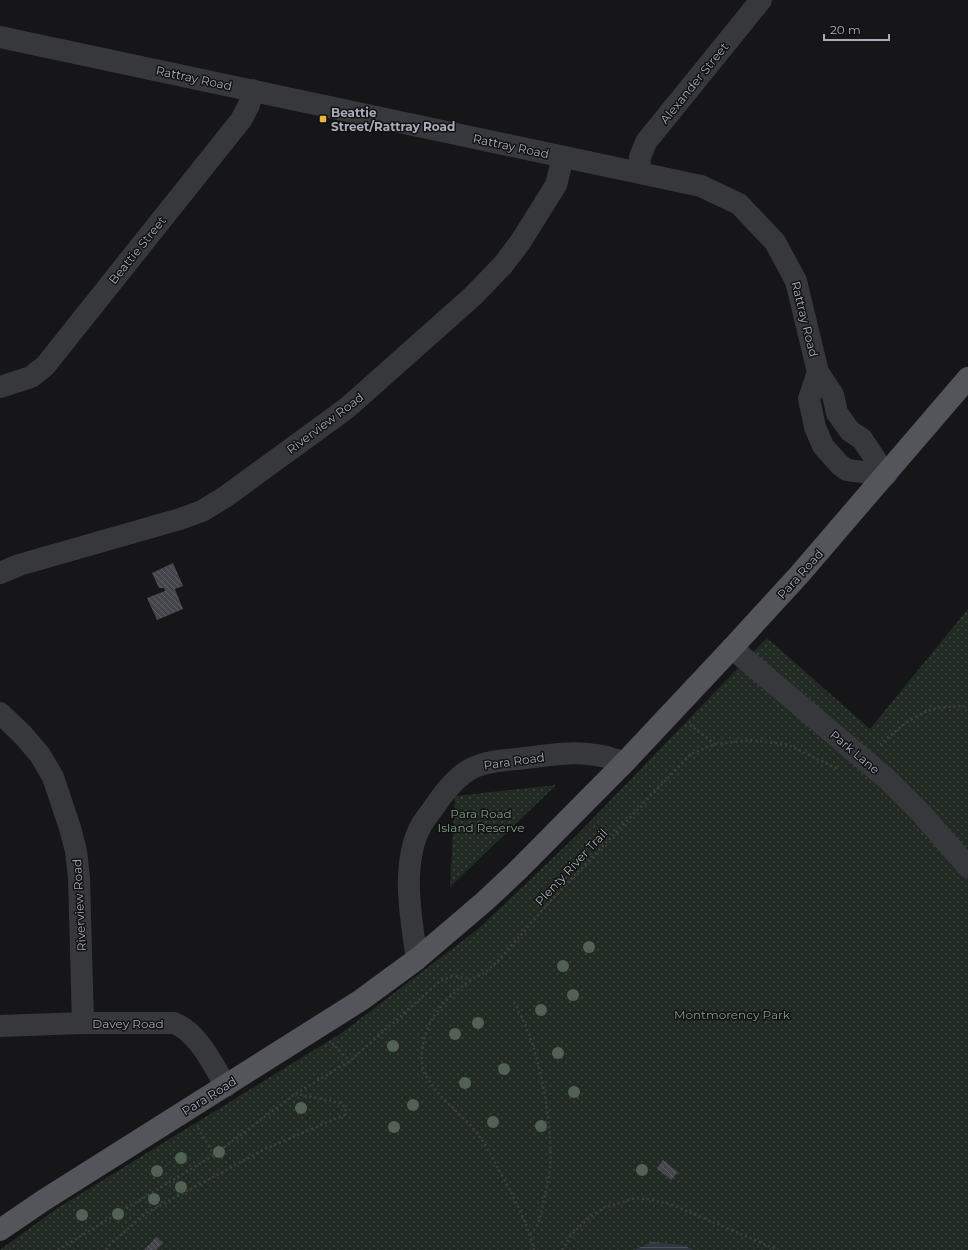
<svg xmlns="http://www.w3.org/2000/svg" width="968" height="1250" font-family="Montserrat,sans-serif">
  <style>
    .park { fill: url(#park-dots) }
    .water { fill: url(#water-rules) }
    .building { fill: url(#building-back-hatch) }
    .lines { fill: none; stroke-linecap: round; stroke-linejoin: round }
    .path { stroke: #3d3f43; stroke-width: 2.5; stroke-dasharray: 2 3; stroke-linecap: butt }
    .minor { stroke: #37383c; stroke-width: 22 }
    .major { stroke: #53555b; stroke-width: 22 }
    .tree { fill: #516254 }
    .poi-dot { fill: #e5b641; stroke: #111113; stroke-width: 1.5 }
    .labels { text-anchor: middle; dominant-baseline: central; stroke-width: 3; stroke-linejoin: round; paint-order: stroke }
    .street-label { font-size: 12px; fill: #a9acb7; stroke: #111113 }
    .poi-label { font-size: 12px; font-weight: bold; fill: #a9acb7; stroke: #111113; text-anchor: start }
    .park-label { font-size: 12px; fill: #81a085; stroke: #111113 }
  </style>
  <defs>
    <pattern id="park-dots" width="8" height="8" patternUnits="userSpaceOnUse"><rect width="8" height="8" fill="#222a24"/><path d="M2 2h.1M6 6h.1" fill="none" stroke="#3f4642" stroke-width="1.8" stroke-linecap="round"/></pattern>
    <pattern id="water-rules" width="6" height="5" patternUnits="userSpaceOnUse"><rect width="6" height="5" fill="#303840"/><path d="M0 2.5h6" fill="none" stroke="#4b5259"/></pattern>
    <pattern id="building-back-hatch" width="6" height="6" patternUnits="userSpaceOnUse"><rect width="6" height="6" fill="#45464b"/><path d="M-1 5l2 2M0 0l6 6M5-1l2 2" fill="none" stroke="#5d5e63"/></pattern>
  </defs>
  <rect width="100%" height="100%" fill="#161618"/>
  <path class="park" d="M968,609v641h-968l56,-41 287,-177 135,-103 100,-95 189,-196 103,91z
    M556,785l-106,102 5,-91z"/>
  <path class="water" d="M652,1242l30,3 12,5h-60z"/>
  <path class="building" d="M173,563l10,23 -8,3 8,20 -26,11 -10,-22 18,-7 -1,-3h-5l-7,-15z
    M663,1160l15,12 -7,8 -14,-12z
    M156,1237l7,6 -7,7h-12z"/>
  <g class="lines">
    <path class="path" d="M690,725l25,19
      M880,745c14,-13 30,-27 48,-34 12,-5 27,-4 40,-5
      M514,1002c5,10 10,20 14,30 14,35 25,98 22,135 -1,11 -4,22 -6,33 -4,14 -3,26 -15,35
      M332,1043l18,18
      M198,1128l16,27
      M58,1250l156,-95 81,-61 55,-33 89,-79 13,-6 19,3
      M106,1250l4,-6 38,-32 117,-63 79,-34 2,-6 -5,-6 -45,-9
      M534,1250c-7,-30 -26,-64 -41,-91 -6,-10 -12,-22 -20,-31 -16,-18 -39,-33 -49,-57 -6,-15 1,-42 10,-55 10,-15 22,-26 37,-36 4,-3 9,-5 13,-7 4,-3 8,-7 12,-10l59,-67 136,-142 24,-10 37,-4 36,5 50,24
      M562,1250l10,-16 18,-17 15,-10 31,-9 17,2 20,5 105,45"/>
    <path class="minor" d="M0,37l701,149 38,18 36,38 21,39 22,91 15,23 4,18 13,18 12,8 24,36
      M639,172l1,-15 6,-15 115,-142
      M818,372l-9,27 6,28 8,19 17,19 7,5 39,5
      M0,387l31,-10 14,-11 196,-246 8,-15 3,-15
      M0,573l19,-8 161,-46 22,-8 23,-14 122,-89 126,-112 30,-31 18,-24 35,-56 7,-28
      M732,648l155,131 34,34 47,54
      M0,713l23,22 17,20 13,22 17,51 6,23 3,27 4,145
      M417,959c-6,-39 -17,-98 5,-135 5,-8 12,-16 17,-24 11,-15 24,-30 41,-35 15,-5 31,-5 46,-7 22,-3 47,-7 70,-3 9,1 19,5 29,7
      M0,1026l83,-3h91c24,9 39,42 52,63"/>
    <path class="major" d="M0,1230l44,-30 317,-200 56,-41 68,-58 32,-30 108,-109 107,-114 67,-73 169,-197"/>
  </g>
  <g class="tree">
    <circle cx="589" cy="947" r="6"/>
    <circle cx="563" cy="966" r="6"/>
    <circle cx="573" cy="995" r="6"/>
    <circle cx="541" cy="1010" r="6"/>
    <circle cx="478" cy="1023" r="6"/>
    <circle cx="455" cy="1034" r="6"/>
    <circle cx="393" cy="1046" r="6"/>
    <circle cx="558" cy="1053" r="6"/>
    <circle cx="504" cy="1069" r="6"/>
    <circle cx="465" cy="1083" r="6"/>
    <circle cx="574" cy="1092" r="6"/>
    <circle cx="413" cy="1105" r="6"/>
    <circle cx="301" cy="1108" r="6"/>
    <circle cx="493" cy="1122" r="6"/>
    <circle cx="541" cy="1126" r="6"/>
    <circle cx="394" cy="1127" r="6"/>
    <circle cx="219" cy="1152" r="6"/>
    <circle cx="181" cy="1158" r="6"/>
    <circle cx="642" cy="1170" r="6"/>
    <circle cx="157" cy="1171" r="6"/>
    <circle cx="181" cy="1187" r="6"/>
    <circle cx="154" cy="1199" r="6"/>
    <circle cx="118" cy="1214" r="6"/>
    <circle cx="82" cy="1215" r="6"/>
  </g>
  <rect class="poi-dot" x="319" y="115" width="8" height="8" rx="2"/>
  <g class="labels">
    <g class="street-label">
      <text transform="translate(194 78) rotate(12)">Rattray Road</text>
      <text transform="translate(694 83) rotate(-51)">Alexander Street</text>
      <text transform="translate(511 146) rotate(12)">Rattray Road</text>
      <text transform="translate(137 250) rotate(-51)">Beattie Street</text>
      <text transform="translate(805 319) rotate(76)">Rattray Road</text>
      <text transform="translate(325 423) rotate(-37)">Riverview Road</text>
      <text transform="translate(800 574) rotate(-48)">Para Road</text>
      <text transform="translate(855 752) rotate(40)">Park Lane</text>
      <text transform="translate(514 761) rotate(-8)">Para Road</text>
      <text transform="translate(571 867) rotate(-47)">Plenty River Trail</text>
      <text transform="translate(79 905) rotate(-93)">Riverview Road</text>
      <text x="128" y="1023">Davey Road</text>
      <text transform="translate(209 1096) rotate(-32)">Para Road</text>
    </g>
    <g class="poi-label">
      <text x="331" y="112">Beattie<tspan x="331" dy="14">Street/Rattray Road</tspan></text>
    </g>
    <g class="park-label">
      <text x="481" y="813">Para Road<tspan x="481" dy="14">Island Reserve</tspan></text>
      <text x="732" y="1014">Montmorency Park</text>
    </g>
  </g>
  <path d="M824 34v6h65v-6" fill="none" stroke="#a9acb7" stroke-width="2"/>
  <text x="830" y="34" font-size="12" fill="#a9acb7" stroke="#111113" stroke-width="3" paint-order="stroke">20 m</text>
</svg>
